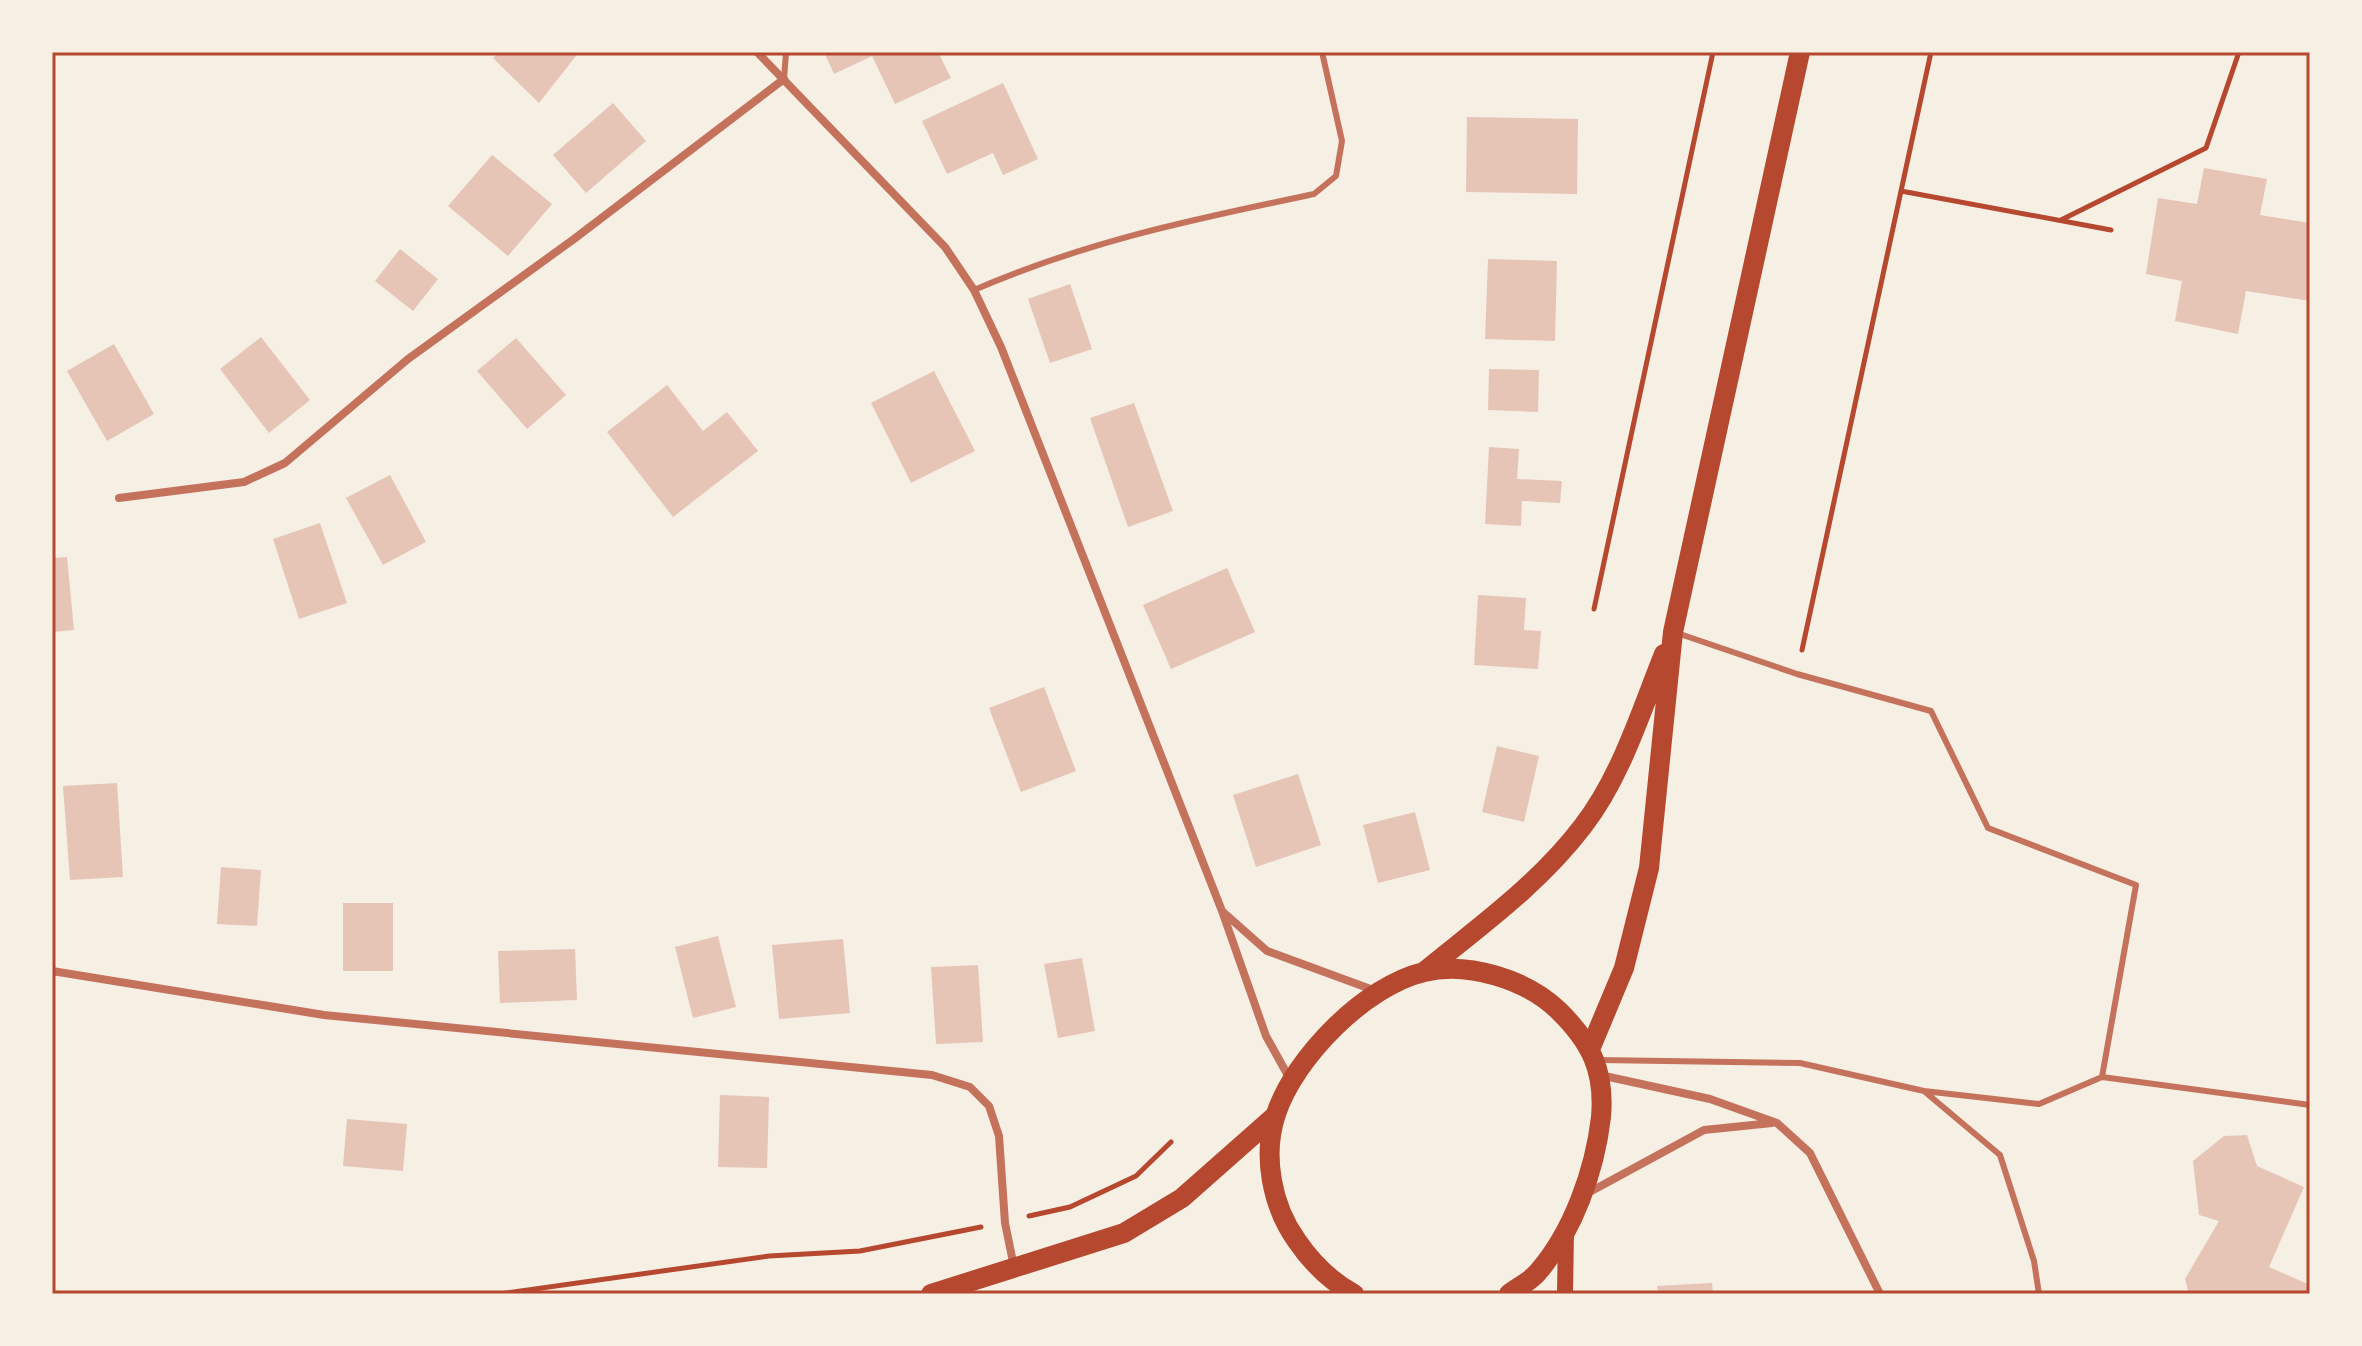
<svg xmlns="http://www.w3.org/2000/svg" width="2362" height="1346" font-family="Arial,sans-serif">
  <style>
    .building { fill: #e6c5b7 }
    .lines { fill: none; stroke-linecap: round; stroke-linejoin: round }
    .path { stroke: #b5482f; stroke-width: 5 }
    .service { stroke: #c5725c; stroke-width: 6 }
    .minor { stroke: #c5725c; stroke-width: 8 }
    .secondary { stroke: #b5482f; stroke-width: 16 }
    .primary { stroke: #b5482f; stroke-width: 20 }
    .neatline { fill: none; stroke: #b5482f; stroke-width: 3 }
  </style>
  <rect width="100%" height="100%" fill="#f6efe4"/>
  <path class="building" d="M499,52h80l-40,51 -46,-45z
    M824,52h114l13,26 -56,26 -23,-48 -38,18z
    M1003,83l35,76 -35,16 -10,-22 -46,21 -25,-53z
    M613,103l33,38 -60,52 -33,-38z
    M1467,117l111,2 -1,75 -111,-2z
    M492,155l60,49 -44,52 -60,-50z
    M2204,168l63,11 -7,36 50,8v78l-64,-10 -8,43 -63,-13 7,-40 -36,-7 12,-76 39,6z
    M400,249l38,30 -25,32 -38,-30z
    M1488,259l69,2 -2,80 -70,-2z
    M1070,284l22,65 -42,14 -22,-64z
    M261,337l49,63 -41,33 -49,-64z
    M516,338l50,57 -39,34 -50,-58z
    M114,344l40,70 -47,27 -40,-70z
    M1489,369l50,1 -1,42 -50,-2z
    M934,371l41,80 -64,32 -40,-80z
    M667,385l36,46 24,-19 31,39 -85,66 -66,-85z
    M1134,403l39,108 -45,16 -38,-109z
    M1489,447l30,2 -2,30 45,2 -2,22 -38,-2 -1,25 -36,-2z
    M390,475l36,67 -43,23 -37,-67z
    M320,523l27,80 -48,16 -26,-80z
    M67,557l7,73 -22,2v-74z
    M1227,568l28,64 -84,37 -28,-64z
    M1478,595l48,3 -2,32 17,1 -3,38 -64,-4z
    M1044,687l32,84 -55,21 -32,-84z
    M1497,746l42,10 -15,66 -42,-10z
    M1298,774l23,71 -65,22 -23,-72z
    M117,783l6,94 -53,3 -7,-94z
    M1415,812l15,58 -52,13 -15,-58z
    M221,867l40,3 -4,56 -40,-2z
    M343,903h50v68h-50z
    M718,936l18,71 -43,11 -18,-71z
    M843,939l7,74 -71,6 -7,-74z
    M575,949l2,51 -77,3 -2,-52z
    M1082,958l13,73 -37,7 -14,-74z
    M978,965l5,77 -47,2 -5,-77z
    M720,1095l49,2 -2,71 -49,-1z
    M347,1119l60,5 -4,47 -60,-5z
    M2247,1135l10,31 47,21 -35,80 41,18v9h-121l-4,-15 34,-58 -20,-6 -6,-54 31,-25z
    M1712,1283l1,11h-55l-1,-8z"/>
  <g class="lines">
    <path class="path" d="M1901,191l210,39
      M2061,220l145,-72 33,-96
      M1594,609l119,-557
      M1802,650l129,-598
      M1029,1216l41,-9 66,-31 35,-34
      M499,1294l270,-38 91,-5 121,-24"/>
    <path class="service" d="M784,79l2,-27
      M974,290c113,-49 221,-71 340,-96l22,-18 6,-35 -20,-89
      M1677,633l120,41 134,37 57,117 148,57 -34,192
      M1599,1060l201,3 124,28 76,64 34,106 5,33
      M1924,1091l115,13 63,-27 208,28"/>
    <path class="minor" d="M757,52l188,195 29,43 27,57 221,564 44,125 25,45
      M119,498l125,-16 41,-19 123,-104 166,-120 210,-160
      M1223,912l44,39 109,40
      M52,971l272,44 608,60 38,12 19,19 10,30 6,87 9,44
      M1600,1075l110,24 67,24 33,30 70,141
      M1586,1194l118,-64 68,-7"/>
    <path class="secondary" d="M1565,1294l1,-62"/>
    <path class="primary" d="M1425,971c55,-45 114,-87 158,-145 38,-49 58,-115 81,-172
      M1591,1047l33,-79 25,-100 24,-236 127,-580
      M931,1294l193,-61 58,-35 94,-83
      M1354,1294c-24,-13 -42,-31 -57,-53 -25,-35 -35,-85 -21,-127 19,-57 89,-128 148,-142 44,-11 103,8 134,38 33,32 47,61 43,107 -6,53 -28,115 -63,155 -7,9 -20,15 -29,22"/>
  </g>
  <rect width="2362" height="1346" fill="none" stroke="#f6efe4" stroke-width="108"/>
  <rect x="54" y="54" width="2254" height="1238" class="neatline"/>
</svg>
